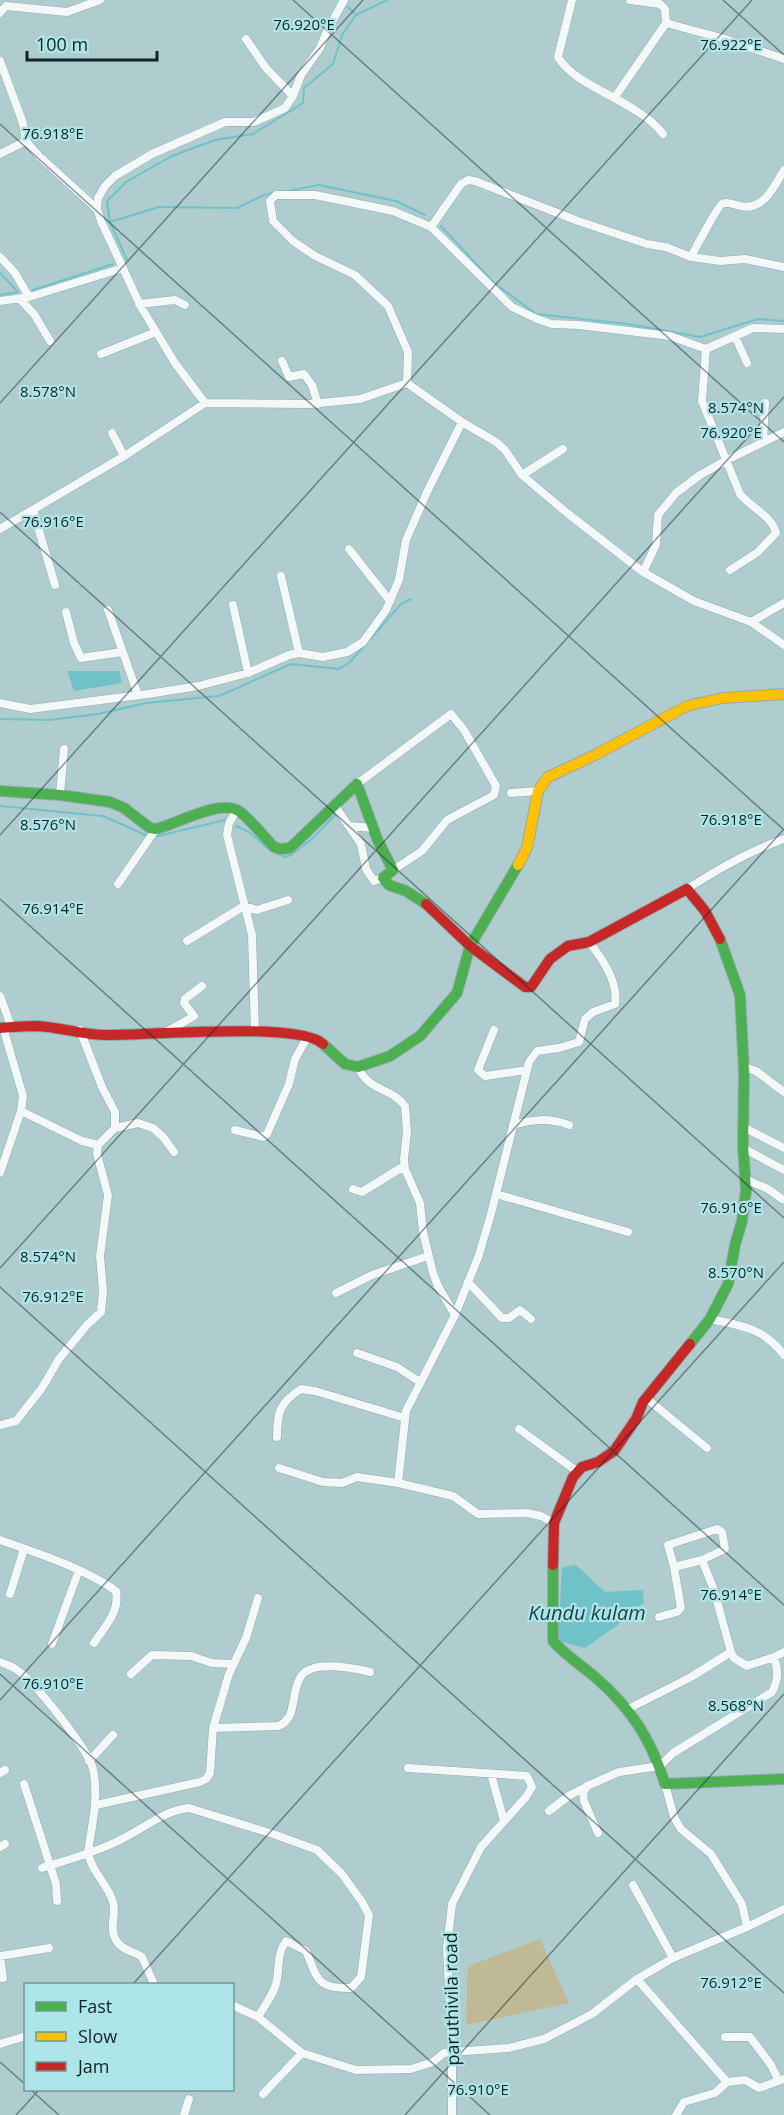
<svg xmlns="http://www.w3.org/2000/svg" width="784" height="2115" font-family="'Open Sans',sans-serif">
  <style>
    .green { fill: #c0b995 }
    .water { fill: #70c2c9 }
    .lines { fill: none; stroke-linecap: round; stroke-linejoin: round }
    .stream { stroke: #70c2c9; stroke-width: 2 }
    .street-casing { stroke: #94aaac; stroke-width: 9 }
    .fast-casing { stroke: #94aaac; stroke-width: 12 }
    .slow-casing { stroke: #94aaac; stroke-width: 12 }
    .jam-casing { stroke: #94aaac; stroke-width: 12 }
    .street { stroke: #f3f8f8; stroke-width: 8 }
    .fast { stroke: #4caf50; stroke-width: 10 }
    .slow { stroke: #ffc107; stroke-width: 10 }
    .jam { stroke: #c62828; stroke-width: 10 }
    .ticks { fill: none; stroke: #0f2426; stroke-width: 1.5; stroke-opacity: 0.45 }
    .labels { text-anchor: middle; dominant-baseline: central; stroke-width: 4.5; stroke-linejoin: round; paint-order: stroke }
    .street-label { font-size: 18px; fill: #0f2426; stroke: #aee5e9 }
    .water-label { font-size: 20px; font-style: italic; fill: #154448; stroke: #aee5e9 }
    .ticks-label { font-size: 15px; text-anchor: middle; fill: #0f2426; stroke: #aee5e9; stroke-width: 4.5; stroke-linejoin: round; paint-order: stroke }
  </style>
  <rect width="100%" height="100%" fill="#afcdcf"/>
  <path class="green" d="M540,1939l29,64 -103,22 2,-59z"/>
  <path class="water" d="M67,671h52l3,12 -48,8z
    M576,1565l29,27 38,-2 1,14 -15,6 -10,14 -34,24 -27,-7 4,-74z"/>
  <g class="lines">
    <path class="stream" d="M348,7l8,8
      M282,192l37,-7 77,16 29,14
      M110,222l49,-15 78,1 27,-13 9,-2
      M441,226l53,57 42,31 92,10 72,13 58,-18 26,2
      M127,260l-17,-38 -3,-21 19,-19 46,-26 43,-16 38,-6 50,-31 1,-15 29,-24 9,-29 14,-20 31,-15
      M0,273l18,19
      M33,290l80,-26
      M0,295l18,-3
      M0,719l49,1 49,-6 48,-11 73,-7 72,-32 48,5 11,-7 51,-58 10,-5
      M0,806l103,10 45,20
      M236,826l13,6 22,19 14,6 6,-2 22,-17 23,-24
      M154,837l71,-17"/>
    <defs>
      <path id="street" d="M572,0l-14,57c18,31 79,43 105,77
        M0,13l6,-7 61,6 33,-12
        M666,23l59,16 59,20
        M246,39l20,29 27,28
        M0,61l23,62 3,18 -26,13
        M615,97l51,-74 -1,-14 -5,-5 -30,-4
        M26,141l13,15 58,53
        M431,227l30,-43 7,-4 7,1 103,40 69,23 19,3 25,10c4,-8 27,-51 31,-53 6,-3 12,1 18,2 24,5 34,-19 44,-36
        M0,257l15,16 14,24 -29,4
        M691,257l29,4 25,-2 39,8
        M29,297l94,-29
        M20,299l14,15 16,27
        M139,304l36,-4 10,5
        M735,336l12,27
        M706,349l-4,52 38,93c10,13 32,22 36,39l-18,19 -28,18
        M101,354l55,-22
        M282,361l7,16 15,-3 8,11 6,19
        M407,383l1,-31 -20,-46 -33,-31 -40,-19 -22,-15 -20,-20 -3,-20 6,-6h39l78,16 38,16 81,80 25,12 15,5 27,1 91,11 36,13 47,-21 31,1
        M205,403l-30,-40 -34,-56 -40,-86 -4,-12 1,-11 7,-12 10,-10 37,-22 73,-32h29l31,-14 8,-12 8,-21 19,-27 7,-17 17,-31
        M112,433l12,23
        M763,442l2,-39
        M522,475l41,-26
        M33,510l22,75
        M0,529l126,-74 79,-52 105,1 50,-5 47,-16 55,39 34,20 9,8 17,25 45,38 76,59 51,29 57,21 33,23
        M349,549l41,52
        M643,572l13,-27 2,-30 18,-22 24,-18 25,-14 59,-29
        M281,576l18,77
        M233,605l15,68
        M108,610l30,85
        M66,612l8,31 7,15 41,-6
        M751,622l33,-19
        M0,703l30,6 118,-15 50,-8 50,-13 41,-18 10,-2 24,4 24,-5 16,-10 23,-32 13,-30 7,-40 21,-48 35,-70
        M357,784l94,-70 13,16 32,56 -2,9 -47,25 -25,31 -29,19
        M511,793l27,-2
        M60,795l4,-46
        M335,806l26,38 5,25 8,12 9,-3
        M237,810l-8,13 -2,12 25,100 3,97
        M349,826l24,2
        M118,884l38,-55
        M687,889c31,-20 62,-38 97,-50
        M187,941l57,-35 13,4 31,-10
        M0,996l11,30
        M80,1030l22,57 13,25v16
        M494,1030l-16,40 7,6 42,-6
        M168,1031l26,-15 -10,-13 1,-4 17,-13
        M358,1067c11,25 33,20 47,39l2,25 -3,28 1,10 15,34 3,29 10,41 5,13 17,29 -49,96 -8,72 55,13 25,18 49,-1 14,3 13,7
        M744,1067l12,4 28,21
        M21,1111l61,30 16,4
        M513,1125c20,-6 37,-7 56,0
        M743,1127l41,21
        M235,1130l28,7 4,-3 22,-50 6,-25 13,-23
        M743,1148l41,22
        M0,1173l21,-62 2,-15 -20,-69
        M745,1179l23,10 14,10
        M353,1189l9,3 42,-26
        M496,1194l132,38
        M468,1282l34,36h7l11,-8 11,9
        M336,1293l36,-18 56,-19
        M455,1315l24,-60 12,-41 38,-152 8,-11 22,-3 20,-6 6,-23 8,-7 22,-8c4,-22 -13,-46 -26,-62
        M710,1319c30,6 54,9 74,36
        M357,1353l40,14 23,15
        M646,1398l61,50
        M0,1425l16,-4 26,-33 17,-29 28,-34 14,-13 2,-21 -3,-35 8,-61 -11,-41 1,-9 17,-17 23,-5 15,5 11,10 10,14
        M519,1429l59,43
        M277,1437c0,-24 2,-34 24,-48l14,2 90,27
        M279,1468l44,14 19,1 15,-6 41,6
        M0,1540c37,13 84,28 116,51 4,21 -11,35 -22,52
        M10,1594l14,-45
        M659,1617l18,-5 4,-4 -7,-41
        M52,1644l27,-74
        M774,1657l10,-5
        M0,1662c5,2 12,4 17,8 18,12 71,79 76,99 6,28 -1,56 -5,83 3,20 20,32 25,50 4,14 -6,27 5,41 6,8 16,8 24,14l12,27
        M131,1674l21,-19 39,1 21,7 21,1
        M628,1709l63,-32 40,-25
        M213,1728l65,-2c20,-8 12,-31 22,-48 10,-19 53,-10 70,-6
        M89,1761l24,-26
        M408,1768l119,8 5,11 -6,10 -45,50 -29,57 -5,43 5,105v63
        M0,1773l5,-3
        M491,1774l13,47
        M24,1784l32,100 1,17
        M96,1805l104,-23 6,-3 4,-6 3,-45 16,-54 17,-36 12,-40
        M549,1811l21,-16 16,-8
        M598,1833l-14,-32 -1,-8 4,-7 32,-14 41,-6 13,-13 99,-61c7,-13 6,-22 2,-35l-27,9 -13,-8 -3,-6 -17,-62 -12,-30 23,-11 -3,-17 -5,-3 -49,16 6,22 28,-7
        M0,1847l5,-3
        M42,1868c25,-8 52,-15 76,-27 24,-11 44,-30 71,-33l87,27 41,15 25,24 20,28 7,13 -8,62 -10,11c-35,1 -33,-9 -45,-37l-20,-10c-11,15 -5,30 -11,46 -4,11 -12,21 -17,30
        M633,1885l40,73
        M747,1927l37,-18
        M0,1956l49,-8
        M0,1956l3,22
        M637,1979l90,103
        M232,2005l26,12 44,36 54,17 55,-1 22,-7 11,-9 8,-1 56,-4 36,-9 48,-25 45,-35 36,-21 74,-31 -5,-23 -31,-50 -30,-25 -7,-12 -9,-33
        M725,2037h25l21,28 8,16
        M0,2044l26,-8
        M263,2094l39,-41
        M184,2115l5,-16
        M676,2115l8,-13 31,-9 12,-11 18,-2 14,8 25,-9"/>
      <path id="fast" d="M0,791l60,4 50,7 14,6 26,20 6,1c20,-5 62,-29 81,-19 10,5 28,28 37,37l6,2 10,-1 67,-64 21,57 15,29 -10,8 6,7 17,6 20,13
        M323,1044l22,20 13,3 32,-11 30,-20 37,-43 13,-47 48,-81
        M690,1344l20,-25 18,-35 7,-39 7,-24 4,-30 -3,-46 1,-73 -4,-77 -20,-56
        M553,1565v76c12,14 28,24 42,36 36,31 56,62 70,107l119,-5"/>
      <path id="slow" d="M518,865l9,-17 11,-57 10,-14 45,-21 94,-50 35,-8 62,-4"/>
      <path id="jam" d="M426,904l44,42 55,41h6l19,-28 18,-13 21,-4 98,-53 18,22 15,28
        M0,1028c12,-1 25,-2 37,-2 23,1 45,9 68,9 39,1 194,-14 218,9
        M553,1565l1,-42 19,-46 9,-10 16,-5 16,-11 22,-32 7,-17 47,-58"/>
    </defs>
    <use href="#street" class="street-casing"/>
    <use href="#fast" class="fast-casing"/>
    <use href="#slow" class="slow-casing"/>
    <use href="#jam" class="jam-casing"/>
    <use href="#street" class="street"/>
    <use href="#fast" class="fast"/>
    <use href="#slow" class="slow"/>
    <use href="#jam" class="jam"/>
  </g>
  <path class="ticks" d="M293,0l491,442M723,0l61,55M0,124l784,706M0,403l363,-403M0,512l784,706M0,835l752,-835M0,899l784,706M0,1268l784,-871M0,1287l784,706M0,1674l490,441M0,1700l784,-871M133,1984l651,-722M0,2062l26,23M31,2090l28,25M16,2115l23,-25M405,2115l379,-421"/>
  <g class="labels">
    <g class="street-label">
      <text transform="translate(451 1999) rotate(-91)">paruthivila road</text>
    </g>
    <g class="water-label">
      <text x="587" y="1612">Kundu kulam</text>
    </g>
  </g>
  <g class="ticks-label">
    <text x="304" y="30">76.920°E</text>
    <text x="731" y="50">76.922°E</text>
    <text x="53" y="139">76.918°E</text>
    <text x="48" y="397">8.578°N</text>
    <text x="736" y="413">8.574°N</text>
    <text x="731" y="438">76.920°E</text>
    <text x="53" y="527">76.916°E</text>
    <text x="731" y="825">76.918°E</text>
    <text x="48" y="830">8.576°N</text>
    <text x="53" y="914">76.914°E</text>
    <text x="731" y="1213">76.916°E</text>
    <text x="48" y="1262">8.574°N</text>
    <text x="736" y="1278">8.570°N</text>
    <text x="53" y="1302">76.912°E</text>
    <text x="731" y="1600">76.914°E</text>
    <text x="53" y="1689">76.910°E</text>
    <text x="736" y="1711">8.568°N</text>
    <text x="731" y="1988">76.912°E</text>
    <text x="478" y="2095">76.910°E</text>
  </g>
  <rect x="24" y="1983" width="210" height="108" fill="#aee5e9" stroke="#6e989b" stroke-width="1.5"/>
  <rect x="36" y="2002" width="30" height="9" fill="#4caf50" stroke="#6e989b" stroke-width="1.5"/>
  <text x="78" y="2013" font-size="18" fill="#0f2426">Fast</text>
  <rect x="36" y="2032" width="30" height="9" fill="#ffc107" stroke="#6e989b" stroke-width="1.5"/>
  <text x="78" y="2043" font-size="18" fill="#0f2426">Slow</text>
  <rect x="36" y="2062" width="30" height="9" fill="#c62828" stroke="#6e989b" stroke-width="1.5"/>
  <text x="78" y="2073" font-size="18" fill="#0f2426">Jam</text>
  <path d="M27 51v9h130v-9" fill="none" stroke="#0f2426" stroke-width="3"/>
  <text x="36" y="51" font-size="18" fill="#0f2426" stroke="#aee5e9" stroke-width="4.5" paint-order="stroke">100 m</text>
</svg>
